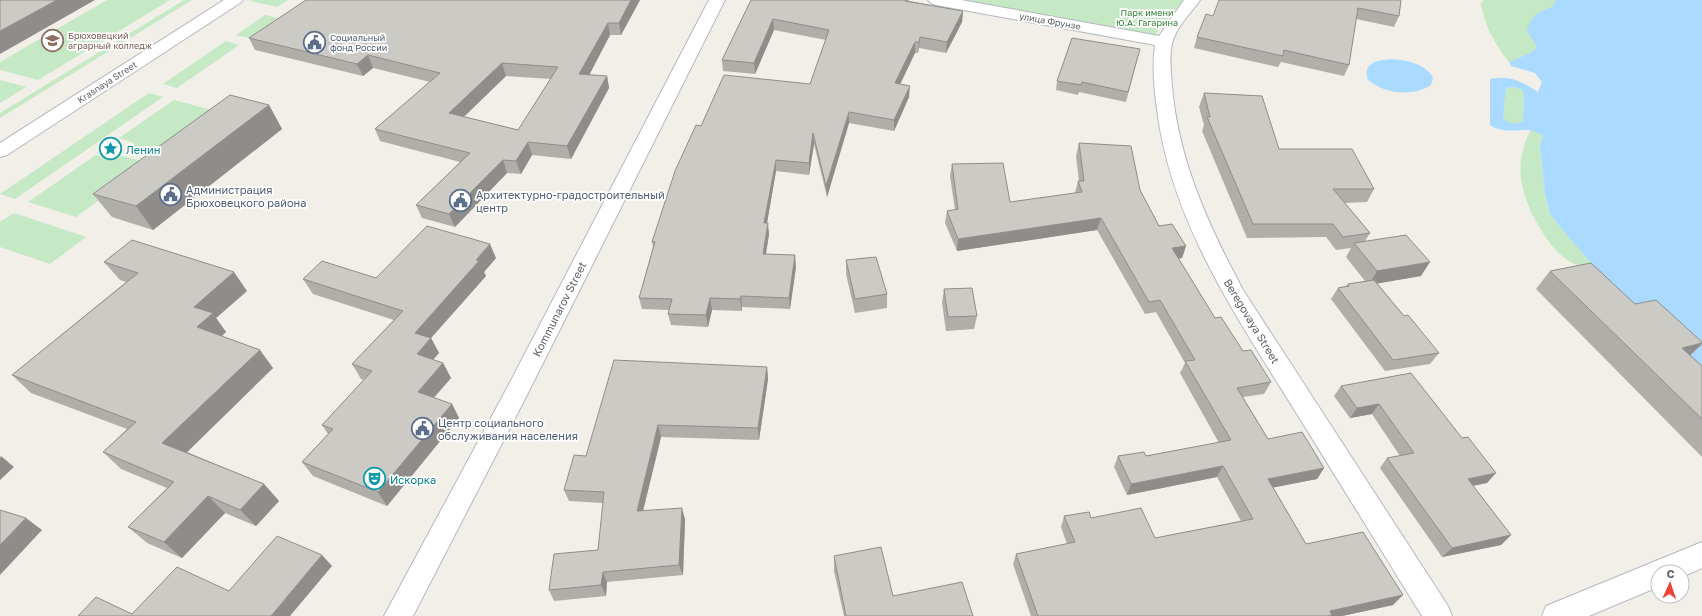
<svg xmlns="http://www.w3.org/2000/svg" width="1702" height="616" font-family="'Golos Text',sans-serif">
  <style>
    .green { fill: #c5e8c5 }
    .water { fill: #aadaff; fill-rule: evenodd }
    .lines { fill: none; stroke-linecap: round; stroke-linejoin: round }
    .minor-casing { stroke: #b5b8bc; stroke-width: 2 }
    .minor { fill: #fff; fill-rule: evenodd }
    .wall { fill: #afaea9; fill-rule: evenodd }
    .shaded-wall { fill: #8f8d8a }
    .building { fill: #cccac5; stroke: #8f8d8a; fill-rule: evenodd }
    .labels { text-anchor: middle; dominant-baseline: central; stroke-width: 3.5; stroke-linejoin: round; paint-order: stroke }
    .far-park-label { font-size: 9px; fill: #348238; stroke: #fff }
    .far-street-label { font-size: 9px; fill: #5f6368; stroke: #fff }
    .far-education-label { font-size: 9px; fill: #785e54; stroke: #fff; text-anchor: start }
    .far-service-label { font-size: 9px; fill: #4e5e75; stroke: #fff; text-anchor: start }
    .culture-label { font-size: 11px; fill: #0d838f; stroke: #fff; text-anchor: start }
    .service-label { font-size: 11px; fill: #4e5e75; stroke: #fff; text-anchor: start }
    .street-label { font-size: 11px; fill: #5f6368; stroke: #fff }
  </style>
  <rect width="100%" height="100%" fill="#f1efe8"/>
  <path class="green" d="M107,0h63l-132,80 -38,-10v-8z
    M184,0h8l-192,118v-5z
    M252,0h36l-11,7 -27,-6z
    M962,0h221l-28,35z
    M1484,0h72l-4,7 -12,5 -8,27 5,8 -7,6 -21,9c-14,-18 -24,-35 -28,-58z
    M265,15l13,3 -29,20 -13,-3z
    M226,41l13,4 -62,43 -14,-4z
    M0,80l26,7 -26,16z
    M1513,87l7,2 4,4 -1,28c-7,4 -16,3 -20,-4l3,-29z
    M149,93l14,4 -148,102 -15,-5z
    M174,100l45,12 -61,45 -31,-8 7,-6 -15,-5z
    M1531,130l14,5 -5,10 5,49 5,20 16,20 26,29c-4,1 -11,4 -15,2 -26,-9 -51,-56 -55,-81 -4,-18 0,-38 9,-54z
    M96,155l16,4 6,-4 31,8 -73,54 -48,-15z
    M14,213l72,24 -36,27 -50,-17v-25z"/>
  <path class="water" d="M1556,0h146v371l-81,-74 -55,-63 -16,-20 -5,-20 -5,-49 4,-10c-5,-1 -10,-4 -15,-5 -13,0 -28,3 -39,-5v-46c19,-4 33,3 48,13l4,-10 -7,-9 -24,-7 -2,-4 21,-9 7,-6 -5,-8 -5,-9c5,-15 11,-18 25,-23zM1513,87l7,2 4,4 -1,28c-7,4 -16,3 -20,-4l3,-29z
    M1390,59c16,1 34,4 43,18l-2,8c-19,12 -46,9 -63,-5 -6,-16 9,-20 22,-21z"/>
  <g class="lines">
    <defs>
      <path id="minor" d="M224,0h19l-3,3 -233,152 -7,2v-14z
        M709,0h16l-198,395 -114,221h-29l123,-228z
        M928,0h33l198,36 25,-36h16c-9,13 -25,28 -28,44 -3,13 -1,29 0,42 6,74 37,140 71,204l205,316 4,10h-30c-41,-66 -81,-131 -122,-197 -59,-96 -129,-194 -143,-310 -3,-21 -5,-43 -2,-64l-219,-40 -5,-2z
        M1702,542v26l-20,9v-5h-24v15l-69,29h-47l4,-10z"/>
    </defs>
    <use href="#minor" class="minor-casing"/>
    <use href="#minor" class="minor"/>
  </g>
  <path class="wall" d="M306,0h334l-19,35h-11l-21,40 18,1 2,12 -38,71 -39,-4 -11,19 -14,-1 -52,54 -33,-9 -6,-13 44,-43 -80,-21 -5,-12 55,-47 -57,-14 -10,8 -108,-26 -6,-12zM506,76l45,3 -33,51 -54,-13z
    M751,0h158v1l54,10 -1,11 -16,31 -27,-5 -1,5h-3l-15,31 9,13 -15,34 -45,-8 -22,74 -13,-53 -5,31 -33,-4 -9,52 2,11 -3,20 30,13 -6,42 -48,-2v4l-30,-1 -4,17 -37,-2 -3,-11 1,-4 -27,-1 -3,-11 14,-51 -1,-5 49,-116 109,-42 16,-44 -52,-10 -19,44 -32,-3 -1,-11z
    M1401,0l-2,16 -5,11 -38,-8 -7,46 -5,11 -63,-14 -3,5 -84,-19 3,-11 16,-21z
    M1140,49l-14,53 -47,-10 -1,3 -22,-5 1,-9z
    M1204,93l75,56 95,40 -7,13 -22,1 25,30 -5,8 56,35 -44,7 27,33 35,37 -9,11 -45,7 -54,-72 7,-11 8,-2 2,-2 17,-3 -19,-24 5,-9 -15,2 -10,-13 -79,1 -45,-107 2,-6 -5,-18z
    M269,105l13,24 -129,101 -41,-13 -19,-23z
    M1079,143l61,47 19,36 27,20 -4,12 -3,1 36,59 28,33 28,31 -7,12 -21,3 25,42 56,29 -7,11 -44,8 33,57 87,61 -51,11h-311l-18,-52 3,-10 51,-10 -6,-17 3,-11 27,2 64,20 86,-17 -24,-44 -90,18 -13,-28 4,-11h28l73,-13 -39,-70 5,-10 -29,-51 -11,2 -48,-84 -140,21 -12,-28 2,-12 8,-1 -5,-34 2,-12 58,38 65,-9 3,-12h1l-3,-25z
    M496,258l-12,14 2,4 -55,62 8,15 -6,7 10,3 8,15 -17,20 18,6 7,14 -72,88 -74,-30 -11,-14 26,-28 -6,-9 42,-45 -3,-1 -9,-15 42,-44 -81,-26 -10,-15 73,-1z
    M846,260l41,34v14l-32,5 -9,-39z
    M104,262l143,29 -31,27 10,14 -4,4 51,32 -86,84 77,32 15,17 -23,25 -31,-13 -43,45 -35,-15 -19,-16 39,-39 -46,-19 -18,-17 24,-23 -96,-36 -19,-18 114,-93 -6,-2z
    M1550,271l85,33 67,40 -12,11 12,11v91l-166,-168z
    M944,289l33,27 -3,13 -28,2 -4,-28z
    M767,367l1,12 -9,61 -98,-3 -18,74 42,8 -2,56 -76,7 -1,14 -52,5 -5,-11 49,-40 5,-47 -34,-2 -5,-11 22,-34z
    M1411,373l76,110 -14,3 38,49 -10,10 -59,12 -62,-89 7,-10 13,-2 -28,-42 -22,4 -16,-22 7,-10z
    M834,556l59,40 80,20h-129l-10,-45z"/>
  <path class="shaded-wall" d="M57,0h38l-95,54v-23z
    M631,0h9l-19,35 -2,-12z
    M963,11l-1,11 -16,31 1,-11z
    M773,19l1,11 -19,44 -1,-11z
    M608,23l2,12 -27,52 -4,-13z
    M920,37l-1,11 -1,5 1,-11z
    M915,42v11l-20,42v-12z
    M368,55l5,13 -10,8 -6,-12z
    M502,63l4,13 -52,50 -5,-13z
    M607,76l2,12 -38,71 -4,-13z
    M910,86l-1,11 -15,34v-11z
    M269,105l13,24 -129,101 -17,-24z
    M849,112v11l-22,74 -1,-11z
    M813,133l1,11 -5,31v-12z
    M528,142l4,13 -11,19 -5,-13z
    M503,160l4,13 -52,54 -6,-13z
    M776,160v11l-11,63 -1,-11z
    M1101,218l-4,12 -140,21 1,-12z
    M768,223l1,11 -5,31 -1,-11z
    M490,244l6,14 -12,14 2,4 -63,71 -8,-14 61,-73z
    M1186,246l-4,12 -14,2 4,-12z
    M795,255l1,12 -6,42 -1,-11z
    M1430,262l-9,14 -52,9 8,-14z
    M234,272l13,19 -31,27 10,14 -14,13 -15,-18 -3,-20z
    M741,296l1,11v4l-2,-12z
    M710,298l2,12 -4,17 -2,-12z
    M431,338l8,15 -14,15 -8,-14z
    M1702,343v1l-18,17 -2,-13z
    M260,350l13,18 -94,92 -17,-17z
    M443,363l8,15 -25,28 -8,-14z
    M767,367l1,12 -9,61 -1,-12z
    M452,404l7,14 -72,88 -9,-14z
    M1379,404l-7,10 -22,4 7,-10z
    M658,425l3,12 -21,86 -3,-12z
    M1,456l13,11 -14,13v-22z
    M1223,466l-6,11 -90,18 4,-11z
    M1324,468l-7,11 -56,11 7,-11z
    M1496,473l-9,10 -28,5 9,-9z
    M264,484l15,17 -23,25 -16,-16z
    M208,496l17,17 -43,45 -18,-16z
    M682,508l3,11 -2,56 -4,-10z
    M26,518l16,12 -42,45v-30z
    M1511,535l-10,10 -59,12 10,-9z
    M322,555l10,11 -42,50h-19z
    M603,572l4,10 -1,14 -5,-11z
    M1403,595l-10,10 -51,11h-11l1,-1 -2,-4z"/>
  <path class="building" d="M0,0h57l-57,31z
    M306,0h325l-12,23h-11l-29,51 28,2 -40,70 -39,-4 -12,19 -13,-1 -54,54 -33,-9 54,-52 -95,-24 65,-56 -72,-18 -11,9 -108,-26zM502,63l56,4 -40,63 -69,-17z
    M751,0h154v1l58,10 -16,31 -27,-5 -1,5h-4l-20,41 15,3 -16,34 -45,-8 -23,74 -13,-53 -4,30 -33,-3 -12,63h4l-5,31 32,1 -6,43 -48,-2 -1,3 -30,-1 -4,17 -38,-1 4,-15 -33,-1 16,-56h-3l23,-71 21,-46 5,1 23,-51 86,9 19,-54 -56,-11 -19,44 -32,-3z
    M1219,0h182l-2,16 -41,-8 -9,57 -65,-15 -1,6 -86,-19 9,-23 7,2z
    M1072,38l68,11 -12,43 -46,-10 -1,3 -24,-4z
    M1204,93l58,3 17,53h73l22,40h-41l37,44 -27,4 -10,-13h-80l-46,-107h3z
    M230,95l39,10 -133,101 -43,-12z
    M1079,143l52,3 9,44 19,36 13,-2 14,22 -14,2 43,70 6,-1 22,34 8,-1 20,32 -34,6 31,51 34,-7 22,36 -56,11 38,65 57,-12 40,63 -73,16 2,4 -4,1h-290l-22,-62 59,-12 -11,-26 25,-4 2,6 50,-10 14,30 98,-19 -30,-53 -92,18 -13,-28 26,-4 2,4 85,-16 -46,-79 10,-1 -35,-60 -11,2 -48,-84 -143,21 -11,-28 11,-2 -6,-45 51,-1 7,39 72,-10 -4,-11h6z
    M427,226l63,18 -14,16 3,1 -64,72 16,5 -14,16 26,9 -25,29 34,12 -74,88 -76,-30 31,-33 -11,-4 50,-54 -20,-7 51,-53 -100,-32 19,-18 54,17z
    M1406,235l24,27 -53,9 -23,-28z
    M132,240l102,32 -40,35 19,6 -16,14 63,23 -98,93 102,41 -24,26 -32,-14 -44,46 -36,-15 46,-45 -71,-30 33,-30 -124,-47 126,-102 -34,-11z
    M876,257l11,37 -32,5 -9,-39z
    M1591,263l44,41 21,-4 46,42v1l-20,5 20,18v53l-152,-148z
    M1374,280l30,36 4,-1 31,38 -46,7 -55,-72 11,-2 -1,-2z
    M972,288l5,28 -29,1 -4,-28z
    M614,360l153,7 -9,61 -100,-3 -21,86 45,-3 -3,57 -76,7 -2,13 -52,5 5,-36 44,-4 6,-58 -40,-2 10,-35 12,1z
    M1411,373l51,65 6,-1 28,36 -28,6 43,56 -59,13 -65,-90 27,-5 -35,-49 -22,4 -16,-22z
    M0,510l26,8 -26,27z
    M277,536l45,19 -51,61h-193l18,-19 36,17 45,-47 52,24z
    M881,547l12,49 69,-14 11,34h-127l-12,-60z"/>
  <defs>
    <symbol id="university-ring" viewBox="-11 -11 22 22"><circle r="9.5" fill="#fff" stroke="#8d6e63" stroke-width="1.5"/><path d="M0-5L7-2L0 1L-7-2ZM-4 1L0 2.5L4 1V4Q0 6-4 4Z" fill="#8d6e63"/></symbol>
    <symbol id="civic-ring" viewBox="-11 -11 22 22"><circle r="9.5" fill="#fff" stroke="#5c6f8a" stroke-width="1.5"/><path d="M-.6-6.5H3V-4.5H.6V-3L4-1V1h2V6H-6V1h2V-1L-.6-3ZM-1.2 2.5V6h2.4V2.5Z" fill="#5c6f8a"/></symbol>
    <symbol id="sight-ring" viewBox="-11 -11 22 22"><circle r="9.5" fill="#fff" stroke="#0f9aa8" stroke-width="1.5"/><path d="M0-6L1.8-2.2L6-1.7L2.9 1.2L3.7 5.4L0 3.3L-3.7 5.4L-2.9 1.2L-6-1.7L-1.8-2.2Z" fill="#0f9aa8"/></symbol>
    <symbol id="theatre-ring" viewBox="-11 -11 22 22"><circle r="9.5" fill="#fff" stroke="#0f9aa8" stroke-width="1.5"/><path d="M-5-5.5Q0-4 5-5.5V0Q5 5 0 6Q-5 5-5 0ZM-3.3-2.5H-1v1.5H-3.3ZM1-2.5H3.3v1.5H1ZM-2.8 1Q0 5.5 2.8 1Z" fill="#0f9aa8"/></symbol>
  </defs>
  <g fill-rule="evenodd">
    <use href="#university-ring" x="40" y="28" width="25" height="25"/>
    <use href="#civic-ring" x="302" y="30" width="25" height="25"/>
    <use href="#sight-ring" x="98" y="136" width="25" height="25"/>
    <use href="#civic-ring" x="158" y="182" width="25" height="25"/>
    <use href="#civic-ring" x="448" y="188" width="25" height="25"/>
    <use href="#civic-ring" x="410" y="416" width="25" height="25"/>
    <use href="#theatre-ring" x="362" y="466" width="25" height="25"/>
  </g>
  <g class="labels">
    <g class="far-park-label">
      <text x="1147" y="12">Парк имени<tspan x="1147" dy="10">Ю.А. Гагарина</tspan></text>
    </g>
    <g class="far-street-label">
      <text transform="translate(1050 21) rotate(10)">улица Фрунзе</text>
      <text transform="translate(107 82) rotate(-33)">Krasnaya Street</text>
    </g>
    <g class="far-education-label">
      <text x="68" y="35">Брюховецкий<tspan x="68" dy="10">аграрный колледж</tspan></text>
    </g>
    <g class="far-service-label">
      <text x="330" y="37">Социальный<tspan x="330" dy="10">фонд России</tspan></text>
    </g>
    <g class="culture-label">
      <text x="126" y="149">Ленин</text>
      <text x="390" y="479">Искорка</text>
    </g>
    <g class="service-label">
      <text x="186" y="189">Администрация<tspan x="186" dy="13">Брюховецкого района</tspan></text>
      <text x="476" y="194">Архитектурно-градостроительный<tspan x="476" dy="13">центр</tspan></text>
      <text x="438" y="422">Центр социального<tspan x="438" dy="13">обслуживания населения</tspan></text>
    </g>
    <g class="street-label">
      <text transform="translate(559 309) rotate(-63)">Kommunarov Street</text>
      <text transform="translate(1252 321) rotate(59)">Beregovaya Street</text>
    </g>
  </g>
  <g transform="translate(1670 584) rotate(3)"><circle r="19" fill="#ffffff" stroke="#bfc1c3"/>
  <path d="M0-3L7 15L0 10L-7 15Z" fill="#ea4335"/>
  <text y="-6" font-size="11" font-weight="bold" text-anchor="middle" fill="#5f6368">С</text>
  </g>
</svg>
